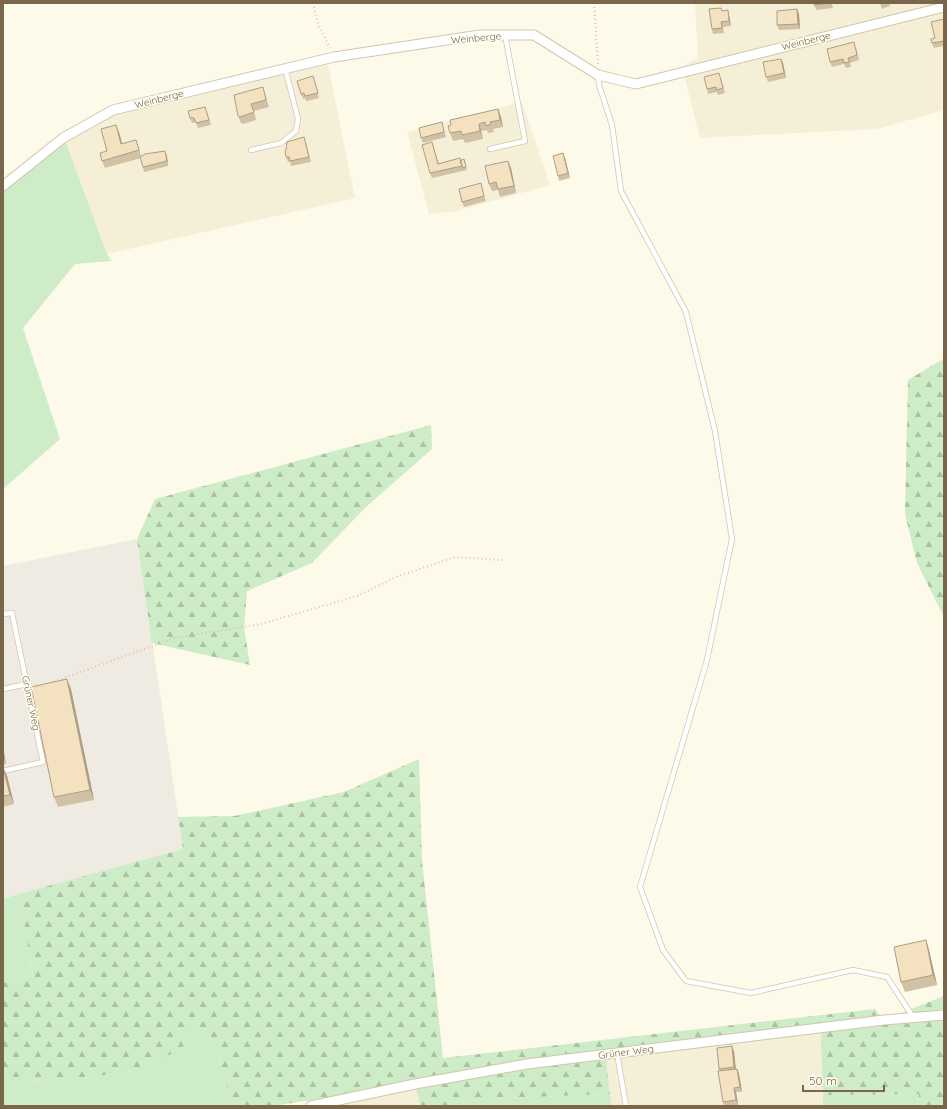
<svg xmlns="http://www.w3.org/2000/svg" width="947" height="1109" font-family="Quicksand,sans-serif">
  <style>
    .residential { fill: #f5efd8 }
    .industrial { fill: #efebe2 }
    .green { fill: #cdecc7 }
    .forest { fill: url(#forest-firs) }
    .lines { fill: none; stroke-linecap: round; stroke-linejoin: round }
    .lane-casing { stroke: #d1c6ae; stroke-width: 6 }
    .street-casing { stroke: #d1c6ae; stroke-width: 11 }
    .path { stroke: #dac5a2; stroke-width: 2; stroke-dasharray: 1 3; stroke-linecap: butt }
    .lane { stroke: #fff; stroke-width: 4.5 }
    .street { stroke: #fff; stroke-width: 9 }
    .wall { fill: #d2c2a5 }
    .shaded-wall { fill: #ab9e86 }
    .building { fill: #f4e1c0; stroke: #ab9e86 }
    .labels { text-anchor: middle; dominant-baseline: central; stroke-width: 3; stroke-linejoin: round; paint-order: stroke }
    .street-label { font-size: 10px; fill: #7a674b; stroke: #fffdf1 }
  </style>
  <defs>
    <pattern id="forest-firs" width="22" height="20" patternUnits="userSpaceOnUse"><rect width="22" height="20" fill="#cdecc7"/><path d="M5 1l3.5 6h-7zM16 11l3.5 6h-7z" fill="#abc3a4"/></pattern>
  </defs>
  <rect width="100%" height="100%" fill="#fdfaea"/>
  <path class="residential" d="M695,3h249v107l-67,19 -177,9 -18,-71 16,-9z
    M326,55l29,143 -248,56 -44,-119 50,-28z
    M522,102l28,83 -93,26 -28,3 -22,-82z
    M822,1033l1,73h-211l-7,-46z
    M415,1084l6,22h-109z"/>
  <path class="industrial" d="M137,539l46,310 -180,50v-333z"/>
  <path class="green" d="M63,135l44,119 5,7 -37,3 -52,64 37,111 -57,50v-304z
    M19,894l14,81 -30,8v-84z
    M191,1028l22,12 20,66h-230v-24l56,-1 75,-10z
    M610,1094l2,12h-154l-1,-6z
    M919,1094l-2,12h-94v-11z"/>
  <path class="forest" d="M943,359l1,2v256l-27,-54 -12,-49 3,-134z
    M431,425l1,24 -66,58 -54,56 -65,28 -3,36 6,38 -98,-22 -15,-104 18,-40z
    M419,759l3,102 21,197 432,-49 9,11 60,-24v110h-27l2,-12 -96,1 -2,-62 -215,27 4,34 -152,6v6h-37l-7,-22 -141,22h-40l-20,-66 -22,-12 -9,21 -48,22 -75,10 -56,1v-99l30,-8 -14,-81 164,-45 -5,-32 56,-1 110,-24z"/>
  <g class="lines">
    <defs>
      <path id="lane" d="M598,75l1,10 13,40 9,66 65,121 29,119 17,108 -25,121 -67,227 23,63 23,31 65,12 102,-23 34,7 26,40
        M490,149l35,-8 -20,-106
        M251,150l30,-7 15,-12 2,-12 -13,-51
        M3,614l9,-1 31,149 -40,9
        M3,689l24,-5
        M617,1053l9,53"/>
      <path id="street" d="M3,186l60,-48 50,-28 221,-53 146,-22h54l64,40 38,9 308,-77
        M311,1106l104,-22 112,-20 357,-44 60,-5"/>
    </defs>
    <use href="#lane" class="lane-casing"/>
    <use href="#street" class="street-casing"/>
    <path class="path" d="M313,3l6,24 11,21
      M594,3l4,61
      M50,683l125,-45 86,-14 96,-28 39,-19 59,-20 47,3"/>
    <use href="#lane" class="lane"/>
    <use href="#street" class="street"/>
  </g>
  <path class="wall" d="M814,3h20l-2,1 1,4 -17,2z
    M880,3h9l1,3 -8,3z
    M797,9l2,5 1,15 -21,1 -2,-5z
    M722,11l7,4 2,11 -8,1 1,6 -11,1 -1,-5z
    M944,19v27l-10,2 -2,-5z
    M856,47l3,13 -9,3 1,4 -5,1 -2,-4 -12,3 -2,-5z
    M781,59l2,4 3,15 -18,4 -2,-5z
    M721,78l4,15 -7,2 -1,-3 -9,2 -1,-5z
    M315,81l4,17 -13,3 -1,-3 -2,1 -2,-5z
    M263,87l6,20 -15,4 2,9 -13,4 -2,-1 -3,-7z
    M498,109l3,8 2,10 -10,2 1,3 -6,1 -1,-3 -6,1 2,8 -18,4 -2,-4 -10,2 -3,-8z
    M207,112l4,13 -13,3 -2,-6 -4,1 -2,-5z
    M443,127l3,10 -23,6 -2,-5z
    M119,132l3,11 17,4 2,9h26l1,10 -24,6 -3,-14 -36,10 -3,-7z
    M306,142l5,20 -20,4 -1,-4h-2l-2,-5v-7z
    M432,142l7,22 25,-5 3,11 -35,8 -2,-5z
    M565,158l5,20 -11,3 -1,-5z
    M511,168l5,25 -16,4 -2,-7 -6,1 -3,-7z
    M482,188l4,13 -22,6 -2,-5z
    M71,689l23,111 -36,7 -4,-10z
    M3,747l3,17 -3,1z
    M3,767l4,9 7,28 -11,3z
    M926,940l3,10 8,35 -32,7 -4,-10z
    M734,1051l2,18h1l2,5 3,18h-6l2,13 -14,1 -1,-4 -3,-31 -1,-2z"/>
  <path class="shaded-wall" d="M797,9l2,5 1,15 -2,-5z
    M728,10l1,5 2,11 -2,-5z
    M781,59l2,4 3,15 -2,-5z
    M498,109l3,8 2,10 -3,-7z
    M479,124l2,7 2,8 -3,-8z
    M116,125l3,7 5,19 -3,-7z
    M165,151l2,5 1,10z
    M563,153l2,5 5,20 -2,-5z
    M508,161l3,7 5,25 -2,-7z
    M67,679l4,10 23,111 -4,-10z
    M3,747l3,17 -3,-9z
    M3,767l4,9 7,28 -4,-9z
    M926,940l3,10 8,35 -4,-10z
    M732,1046l2,5 2,21 -2,-5z
    M737,1069l2,5 3,18 -2,-5z
    M734,1088l2,4 2,13 -2,-5z"/>
  <path class="building" d="M814,3h17l-17,2z
    M721,8l1,3 6,-1 1,11 -8,1 1,6 -10,1 -3,-20z
    M797,9l1,15 -21,1v-14z
    M944,19v22l-12,2 -1,-4 4,-1 -4,-16z
    M854,42l3,13 -9,3 1,4 -5,1 -1,-4 -13,3 -3,-13z
    M781,59l3,14 -18,4 -3,-15z
    M719,73l4,15 -6,2 -1,-3 -9,2 -3,-12z
    M313,76l5,17 -13,3 -1,-3 -3,1 -4,-13z
    M263,87l3,13 -15,4 3,8 -14,5 -2,-1 -4,-21z
    M205,107l4,13 -13,3 -2,-5h-4l-2,-7z
    M498,109l2,11 -10,2 1,2 -5,2 -1,-4 -6,2 1,7 -18,4 -1,-4 -11,2 -2,-7 3,-1 -1,-5z
    M442,122l2,10 -23,6 -2,-10z
    M116,125l5,19 15,-4 3,10 -37,11 -2,-8 7,-2 -6,-22z
    M304,137l5,20 -19,4 -1,-4h-3l-1,-6 1,-1 1,-8z
    M432,142l6,22 22,-6 2,8 -32,7 -8,-28z
    M165,151l2,10 -24,6 -3,-10 5,-3z
    M563,153l5,20 -10,3 -5,-20z
    M464,159l2,8 -3,1 -3,-7z
    M508,161l6,25 -16,3 -2,-7 -7,2 -4,-18z
    M481,183l3,13 -22,6 -3,-13z
    M67,679l23,111 -36,7 -23,-110z
    M3,767l7,28 -7,1z
    M926,940l7,35 -32,7 -7,-35z
    M732,1046l2,21 -15,2 -2,-21z
    M737,1069l3,18 -6,1 2,12 -13,2 -5,-31z"/>
  <g class="labels">
    <g class="street-label">
      <text transform="translate(476 38) rotate(-5)">Weinberge</text>
      <text transform="translate(806 41) rotate(-14)">Weinberge</text>
      <text transform="translate(159 99) rotate(-14)">Weinberge</text>
      <text transform="translate(31 703) rotate(78)">Grüner Weg</text>
      <text transform="translate(626 1052) rotate(-7)">Grüner Weg</text>
    </g>
  </g>
  <rect width="947" height="1109" fill="none" stroke="#7a674b" stroke-width="8"/>
  <path d="M803 1085v6h81v-6" fill="none" stroke="#7a674b" stroke-width="2"/>
  <text x="809" y="1085" font-size="12" fill="#7a674b" stroke="#fffdf1" stroke-width="3" paint-order="stroke">50 m</text>
</svg>
